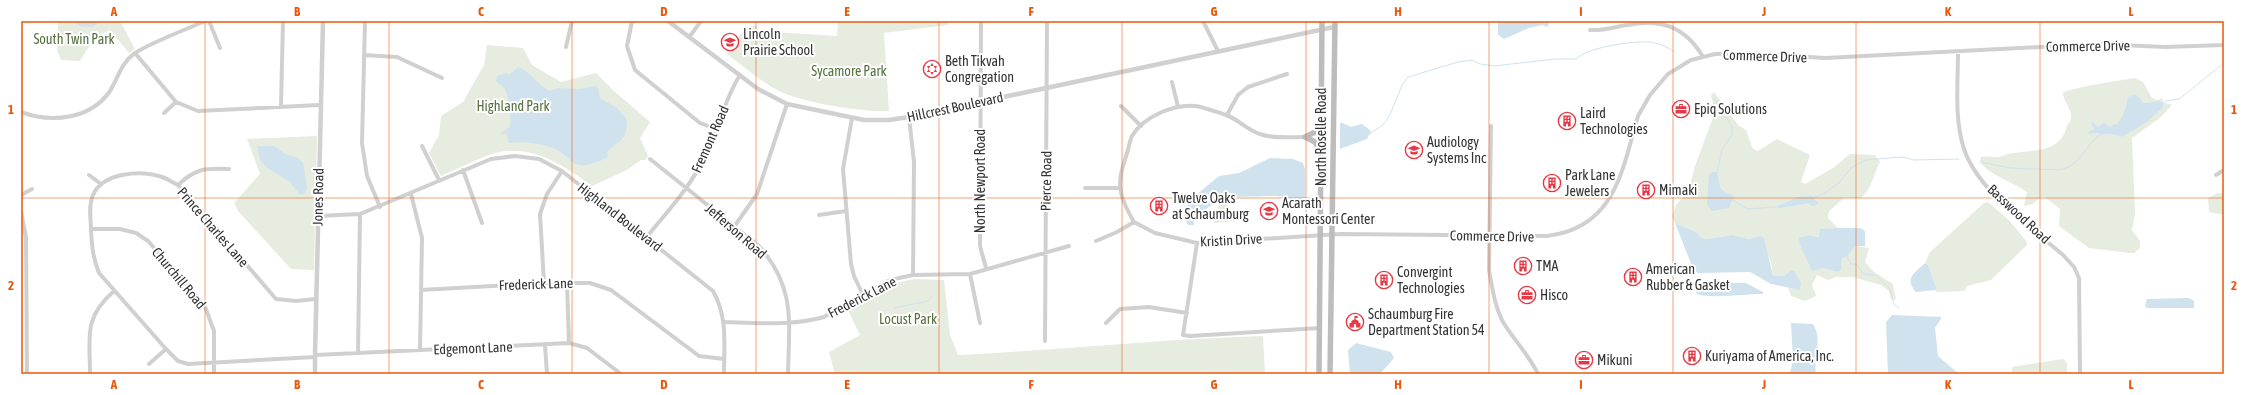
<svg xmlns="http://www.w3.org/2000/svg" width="2245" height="395" font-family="'Asap Condensed',sans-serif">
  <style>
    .green { fill: #e6ecdf; fill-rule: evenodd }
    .water { fill: #cfe2ee }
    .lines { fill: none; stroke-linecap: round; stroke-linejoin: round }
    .stream { stroke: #cfe2ee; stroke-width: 1 }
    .minor { stroke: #d0d0d0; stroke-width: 4 }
    .tertiary { stroke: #d0d0d0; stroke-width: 4.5 }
    .secondary { stroke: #bdbdbd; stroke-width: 5.5 }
    .grid { fill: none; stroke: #e8590c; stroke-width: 1; stroke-opacity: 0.55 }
    .labels { text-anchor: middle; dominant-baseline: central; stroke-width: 4; stroke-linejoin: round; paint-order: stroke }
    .poi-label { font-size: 14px; fill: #333; stroke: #fff; text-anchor: start }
    .park-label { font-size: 14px; fill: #56703f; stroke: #fff }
    .street-label { font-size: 14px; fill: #333; stroke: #fff }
    .neatline { fill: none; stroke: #e8590c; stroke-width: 1.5 }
    .grid-label { font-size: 13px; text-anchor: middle; font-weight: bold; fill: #e8590c }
  </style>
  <rect width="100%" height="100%" fill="#fff"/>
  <path class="green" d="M58,21h62l15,28 -6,4 -19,-23c-16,6 -22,18 -30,31l-19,-1 -4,-10z
    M838,21h109l1,4 -64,8 5,78c-28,1 -87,-8 -112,-21 -18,-10 -34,-24 -50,-36l17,-24 12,-5 3,6 78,5z
    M487,45l36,3 9,17 29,17 35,-9 18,18 36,31 -10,16 8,18 -3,4h-4l-14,10 -35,16c-30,-22 -64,-45 -103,-31 -16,6 -32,14 -48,21l-12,-23 10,-18 2,-19 22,-14 21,-37z
    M2135,78l8,4 9,16 6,2 4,-2 2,5 7,1v2l-10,11 -29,21 3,76 -3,16 8,11v7l-6,5h-5l-40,-5 -30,-22 1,-17 -15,-12h-4l-8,7 -9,2 3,-14c-14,-10 -38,-17 -47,-30l1,-5c6,-1 10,0 15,0 5,1 8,-2 12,-3 20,-4 51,0 58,-25 1,-5 6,-8 5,-14 -1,-9 -8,-14 -8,-23 24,-7 47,-10 72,-14zM2136,94l8,9 15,-2 -37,36 -10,-3 -12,1 -10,-5 8,-3 19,-2c5,-6 10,-20 11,-27z
    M1714,92l24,33 8,5 7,19 5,2 19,-12 33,16 -9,27 4,2 28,-16 17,-14 25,1 5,7c-7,13 -7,25 -19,36h-17l-15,13 -1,7 10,10 -7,1 -12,8 -11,-2 -8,3v7l23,23 14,4 4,-3 1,-11 5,-1 8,-11 14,2 -4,14 9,10 19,12 3,15 -5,1 -2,-9 -8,-6 -29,-8h-16l-8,3 -11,-5 -5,10 4,11 -11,5 -14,-5 -3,-8 12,1 -10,-18 -6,5h-11l-2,-14 -11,-26 -11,3 -16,-4 -27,4 -4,-1 -6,-6 -21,-9 -3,-7 4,-11 12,-13 7,-26 20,-54 -4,-17z
    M317,136l-3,134 -23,-1 -53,-58 -4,-8 26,-29 -13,-35z
    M2218,193h6v22l-15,-3 -1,-14z
    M1221,202l8,1 -4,9h8l1,9 -20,2 -1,-10h9l-5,-5z
    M1988,202l21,18 18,22v3l-36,35 -24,6 -2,5 -30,1 2,-2 -9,-25 -3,-2 5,-11 54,-49z
    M914,279l30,1 6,55 8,20c102,-5 203,-16 305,-19l2,38h-430l-6,-22 31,-17 -13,-27 44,-24z
    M2063,359l4,4v11h-55v-7z"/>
  <path class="water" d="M75,21h28l-11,6 -13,-1z
    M1498,21h51l-1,6 -6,-2 -13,3 -25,11 -6,-4z
    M518,67c14,5 20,19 32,24l8,-3 22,1 15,-3 3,2 2,10 17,10 9,10c3,22 -6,21 -19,34l1,5c-7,4 -24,11 -33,7 -7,-5 -12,-12 -20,-15 -14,-6 -30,-8 -46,-6l-2,-9h-8l11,-7c1,-12 0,-29 -6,-39 -2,-3 -5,-4 -8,-7l1,-5 9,-3 3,2z
    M2136,94l8,9 15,-2 4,2v4l-15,14 -26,16 -10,-3 -12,1 -3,-2 -9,1 2,-4 4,-1 -3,-6 2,-1 5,5 6,-4 5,3 8,-2c5,-5 10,-19 11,-27z
    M1340,122l11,5 11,-3 9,7 -4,8 -27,10z
    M274,146l11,8 13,4 5,5 4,24 -2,6 -5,2 -10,-13 -24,-15 -6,-7 -3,-14z
    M1270,158l23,1 10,4 2,6v33l-4,2 -15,-7 -10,-1 -45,1 -21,9 -16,13v6h-6l-4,-7v-8l12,-15 23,-19 20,-3z
    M1712,172h5l3,15 3,4 11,5 -5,12 -17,3 -5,-6 2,-30z
    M1811,196l7,7 -3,3h-4l-1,-3 -30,5 -4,-1 22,-10z
    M1675,223l21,9 6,6 4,1 27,-4 16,4 11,-3 4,2 9,38h11l6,-5h4l7,12 -1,7 -29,-6 -21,-12 -52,1 -4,-2z
    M1838,228h22l5,3v15h-10l-8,11 -5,1 -1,12 -4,2 -14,-4 -11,3 -12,-26 -1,-7 9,-3 11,2 1,-8z
    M1925,263l3,2 9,25 -21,2c-13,-14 0,-20 9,-29z
    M1716,283h30l17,9v2c-17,0 -54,5 -66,0l-3,-7z
    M2189,298l5,3v7h-47l-2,-2 2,-7z
    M1892,315l50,2 -7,11 3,28 21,18h-71l-2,-52z
    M1791,323l22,1c10,15 0,33 3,50h-26l3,-14z
    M1356,343l35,9 3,6 -14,16h-30l-2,-24z"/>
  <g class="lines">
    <path class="stream" d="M1714,98l18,29v7l-10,16 -5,23
      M2163,103l2,-2 14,-2 45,-36
      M1369,134l14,-9 7,-10 12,-30 6,-8 50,-15 14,-2 8,4 14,2 61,-7h21c12,-12 56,-18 73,-17 9,1 19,5 26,10
      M1980,162l30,6 51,2c23,-8 22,-23 39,-35
      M1812,198l11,-4 16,-11 12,-15 14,-8 38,-3 11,3 45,-1
      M1733,200l14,9 29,-2
      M1847,257l4,7h5l8,10 12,1 14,14 4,15 5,4
      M894,308l34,-7 4,-5"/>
    <path class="minor" d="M209,21l11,27
      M365,21l-3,122 5,33 13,31
      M632,21l-5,25 8,24 65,53 16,6
      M981,21l-1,225 6,22
      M1203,21l15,30
      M1590,30c14,1 24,-3 37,-5 34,-6 58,1 76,32
      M690,36l11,-15
      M566,47l6,-26
      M1958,52c0,31 -4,67 6,97 14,42 67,78 99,106l11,12 5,11 1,96
      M135,53l41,49
      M364,55l33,2 45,21
      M1172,82l6,25
      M281,106l2,-85
      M1121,106l20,20
      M21,112c30,11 69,8 89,-21 8,-13 11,-28 25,-38 17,-11 50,-23 70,-32
      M164,113l12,-11 22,9 122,-6
      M1227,115l11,-20 10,-8 39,-13
      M909,117l5,45 -1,113
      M852,118l-9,51 8,95 3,12 9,19
      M1491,126l-2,144c3,17 6,37 14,52 11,18 26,33 35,52
      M422,146l17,34
      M650,159l109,87c37,42 30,76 29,128
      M463,170l19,53
      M89,175l12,9
      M2216,175l8,-5
      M178,185c18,-17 27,-17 51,-16
      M1085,188h35
      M411,194l11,44 -2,112
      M21,195l11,-6
      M21,212l5,25 1,137
      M819,215l27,-4
      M318,216l42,-2 131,-55 24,-3 24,3 23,12 151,120c15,26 11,55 11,83
      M1134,222l21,11 42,10 143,-9 207,2c68,-8 75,-65 91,-120l12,-21 18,-21 23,-14 24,-6 32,-1 78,5 274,-14 66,3 59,-2
      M1134,222c-18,-31 -17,-39 -6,-72 1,-4 2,-10 4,-14 12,-20 42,-32 64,-30 10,2 21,6 30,9 12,4 21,15 34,19 14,5 30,3 45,3
      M734,227l23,-33 30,-90
      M91,229h29l16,4 12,8 56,63 10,27v43
      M646,238c19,-24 42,-48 56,-76 15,-28 21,-60 38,-87
      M1096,241l21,-9 17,-10
      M1197,243l-14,92 7,1 130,-8
      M970,274l10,49
      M544,283l-4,-69 7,-20 15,-23
      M567,283l2,60
      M421,290l123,-7h46l21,7 88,66 25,3
      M316,299l-20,2 -20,-2 -98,-114c-5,-2 -10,-6 -16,-8 -21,-7 -59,-5 -69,18 -5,11 -2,24 -2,36 1,16 2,27 8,42l67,76 12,12 10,3 127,-7v-2l254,-12 18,5 34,26
      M724,322c34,1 68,4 100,-5l66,-37 23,-5 57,-1 99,-28
      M1106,323l14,-14 29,-2 38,6
      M1045,341l2,-320
      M545,345l2,29
      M358,353l2,-139
      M149,364l17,-15
      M90,374c0,-37 -7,-56 24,-83"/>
    <path class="tertiary" d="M668,21l90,68 29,15 77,16h25l20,-3 425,-90
      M315,355l8,-334
      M315,374v-17"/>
    <path class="secondary" d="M1305,137l10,5 5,9
      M1305,137l16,-8
      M1319,374l3,-353
      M1330,374l5,-353"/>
  </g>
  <path class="grid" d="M205,21v353M389,21v353M572,21v353M756,21v353M939,21v353M1122,21v353M1306,21v353M1489,21v353M1673,21v353M1856,21v353M2040,21v353M21,198h2203"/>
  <defs>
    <symbol id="school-ring" viewBox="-11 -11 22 22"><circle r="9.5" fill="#fff" stroke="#e63946" stroke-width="1.5"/><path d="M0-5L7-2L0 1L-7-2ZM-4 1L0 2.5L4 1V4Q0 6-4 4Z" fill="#e63946"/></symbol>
    <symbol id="synagogue-ring" viewBox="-11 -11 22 22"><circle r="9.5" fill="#fff" stroke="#e63946" stroke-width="1.5"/><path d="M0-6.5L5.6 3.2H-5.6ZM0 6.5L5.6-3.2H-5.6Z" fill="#e63946"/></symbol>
    <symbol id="office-ring" viewBox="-11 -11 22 22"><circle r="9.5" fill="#fff" stroke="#e63946" stroke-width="1.5"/><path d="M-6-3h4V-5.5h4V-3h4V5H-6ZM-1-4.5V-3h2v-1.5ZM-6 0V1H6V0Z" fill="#e63946"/></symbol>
    <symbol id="building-ring" viewBox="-11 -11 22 22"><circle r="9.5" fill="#fff" stroke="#e63946" stroke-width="1.5"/><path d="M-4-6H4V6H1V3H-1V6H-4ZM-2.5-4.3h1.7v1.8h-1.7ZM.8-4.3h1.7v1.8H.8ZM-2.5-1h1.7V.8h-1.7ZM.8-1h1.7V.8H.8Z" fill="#e63946"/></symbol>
    <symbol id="university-ring" viewBox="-11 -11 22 22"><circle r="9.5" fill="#fff" stroke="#e63946" stroke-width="1.5"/><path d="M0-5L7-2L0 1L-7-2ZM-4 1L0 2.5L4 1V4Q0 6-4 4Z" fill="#e63946"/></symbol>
    <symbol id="civic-ring" viewBox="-11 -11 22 22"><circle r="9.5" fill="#fff" stroke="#e63946" stroke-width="1.5"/><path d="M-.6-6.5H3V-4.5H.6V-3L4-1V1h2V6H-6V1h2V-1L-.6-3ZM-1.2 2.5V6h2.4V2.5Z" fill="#e63946"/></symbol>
  </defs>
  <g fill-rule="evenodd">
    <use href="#school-ring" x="720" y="32" width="20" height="20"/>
    <use href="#synagogue-ring" x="922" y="59" width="20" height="20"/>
    <use href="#office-ring" x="1671" y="99" width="20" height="20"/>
    <use href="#building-ring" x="1557" y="111" width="20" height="20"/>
    <use href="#university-ring" x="1404" y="140" width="20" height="20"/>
    <use href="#building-ring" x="1542" y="173" width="20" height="20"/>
    <use href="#building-ring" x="1636" y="180" width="20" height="20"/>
    <use href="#building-ring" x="1149" y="196" width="20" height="20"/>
    <use href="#school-ring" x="1259" y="201" width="20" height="20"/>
    <use href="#building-ring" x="1513" y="256" width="20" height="20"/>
    <use href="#building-ring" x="1623" y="267" width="20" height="20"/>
    <use href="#building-ring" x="1374" y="270" width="20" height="20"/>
    <use href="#office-ring" x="1517" y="285" width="20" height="20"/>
    <use href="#civic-ring" x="1345" y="312" width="20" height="20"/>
    <use href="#building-ring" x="1682" y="346" width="20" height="20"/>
    <use href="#office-ring" x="1574" y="350" width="20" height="20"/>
  </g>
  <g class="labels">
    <g class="poi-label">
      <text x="743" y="34">Lincoln<tspan x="743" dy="16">Prairie School</tspan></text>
      <text x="945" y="61">Beth Tikvah<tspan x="945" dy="16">Congregation</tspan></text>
      <text x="1694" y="109">Epiq Solutions</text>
      <text x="1580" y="113">Laird<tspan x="1580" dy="16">Technologies</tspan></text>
      <text x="1427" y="142">Audiology<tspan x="1427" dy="16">Systems Inc</tspan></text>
      <text x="1565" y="175">Park Lane<tspan x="1565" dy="16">Jewelers</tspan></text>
      <text x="1659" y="190">Mimaki</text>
      <text x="1172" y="198">Twelve Oaks<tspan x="1172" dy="16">at Schaumburg</tspan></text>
      <text x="1282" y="203">Acarath<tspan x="1282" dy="16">Montessori Center</tspan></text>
      <text x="1536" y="266">TMA</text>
      <text x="1646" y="269">American<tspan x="1646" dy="16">Rubber &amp; Gasket</tspan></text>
      <text x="1397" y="272">Convergint<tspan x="1397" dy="16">Technologies</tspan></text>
      <text x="1540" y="295">Hisco</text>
      <text x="1368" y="314">Schaumburg Fire<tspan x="1368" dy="16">Department Station 54</tspan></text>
      <text x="1705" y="356">Kuriyama of America, Inc.</text>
      <text x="1597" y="360">Mikuni</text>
    </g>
    <g class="park-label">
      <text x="74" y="39">South Twin Park</text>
      <text x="849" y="71">Sycamore Park</text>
      <text x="513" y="106">Highland Park</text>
      <text x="908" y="319">Locust Park</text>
    </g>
    <g class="street-label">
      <text transform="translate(2088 46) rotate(-1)">Commerce Drive</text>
      <text transform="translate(1765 56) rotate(2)">Commerce Drive</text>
      <text transform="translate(955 107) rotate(-12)">Hillcrest Boulevard</text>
      <text transform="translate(1321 137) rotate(-90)">North Roselle Road</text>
      <text transform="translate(710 139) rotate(-66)">Fremont Road</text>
      <text transform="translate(980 181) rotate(-90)">North Newport Road</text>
      <text transform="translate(1046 181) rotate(-89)">Pierce Road</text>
      <text transform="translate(318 197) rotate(-89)">Jones Road</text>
      <text transform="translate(2019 214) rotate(43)">Basswood Road</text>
      <text transform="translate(620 217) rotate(38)">Highland Boulevard</text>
      <text transform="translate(213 227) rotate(49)">Prince Charles Lane</text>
      <text transform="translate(736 231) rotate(41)">Jefferson Road</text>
      <text transform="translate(1492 236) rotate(1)">Commerce Drive</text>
      <text transform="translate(1231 240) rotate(-3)">Kristin Drive</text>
      <text transform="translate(179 278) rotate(50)">Churchill Road</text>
      <text transform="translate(536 284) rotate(-2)">Frederick Lane</text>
      <text transform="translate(862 297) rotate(-27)">Frederick Lane</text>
      <text transform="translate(473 348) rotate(-2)">Edgemont Lane</text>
    </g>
  </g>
  <rect width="2245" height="395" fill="none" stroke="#ffffff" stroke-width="44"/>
  <rect x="22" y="22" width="2201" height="351" class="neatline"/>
  <g class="grid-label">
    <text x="114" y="16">A</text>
    <text x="297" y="16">B</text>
    <text x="481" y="16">C</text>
    <text x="664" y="16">D</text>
    <text x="847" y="16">E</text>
    <text x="1031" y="16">F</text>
    <text x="1214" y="16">G</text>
    <text x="1398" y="16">H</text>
    <text x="1581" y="16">I</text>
    <text x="1764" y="16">J</text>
    <text x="1948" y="16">K</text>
    <text x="2131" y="16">L</text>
    <text x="11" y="114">1</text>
    <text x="2234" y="114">1</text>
    <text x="11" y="290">2</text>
    <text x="2234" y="290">2</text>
    <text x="114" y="389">A</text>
    <text x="297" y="389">B</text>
    <text x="481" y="389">C</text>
    <text x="664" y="389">D</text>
    <text x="847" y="389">E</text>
    <text x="1031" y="389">F</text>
    <text x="1214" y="389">G</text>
    <text x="1398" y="389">H</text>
    <text x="1581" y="389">I</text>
    <text x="1764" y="389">J</text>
    <text x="1948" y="389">K</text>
    <text x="2131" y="389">L</text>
  </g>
</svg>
